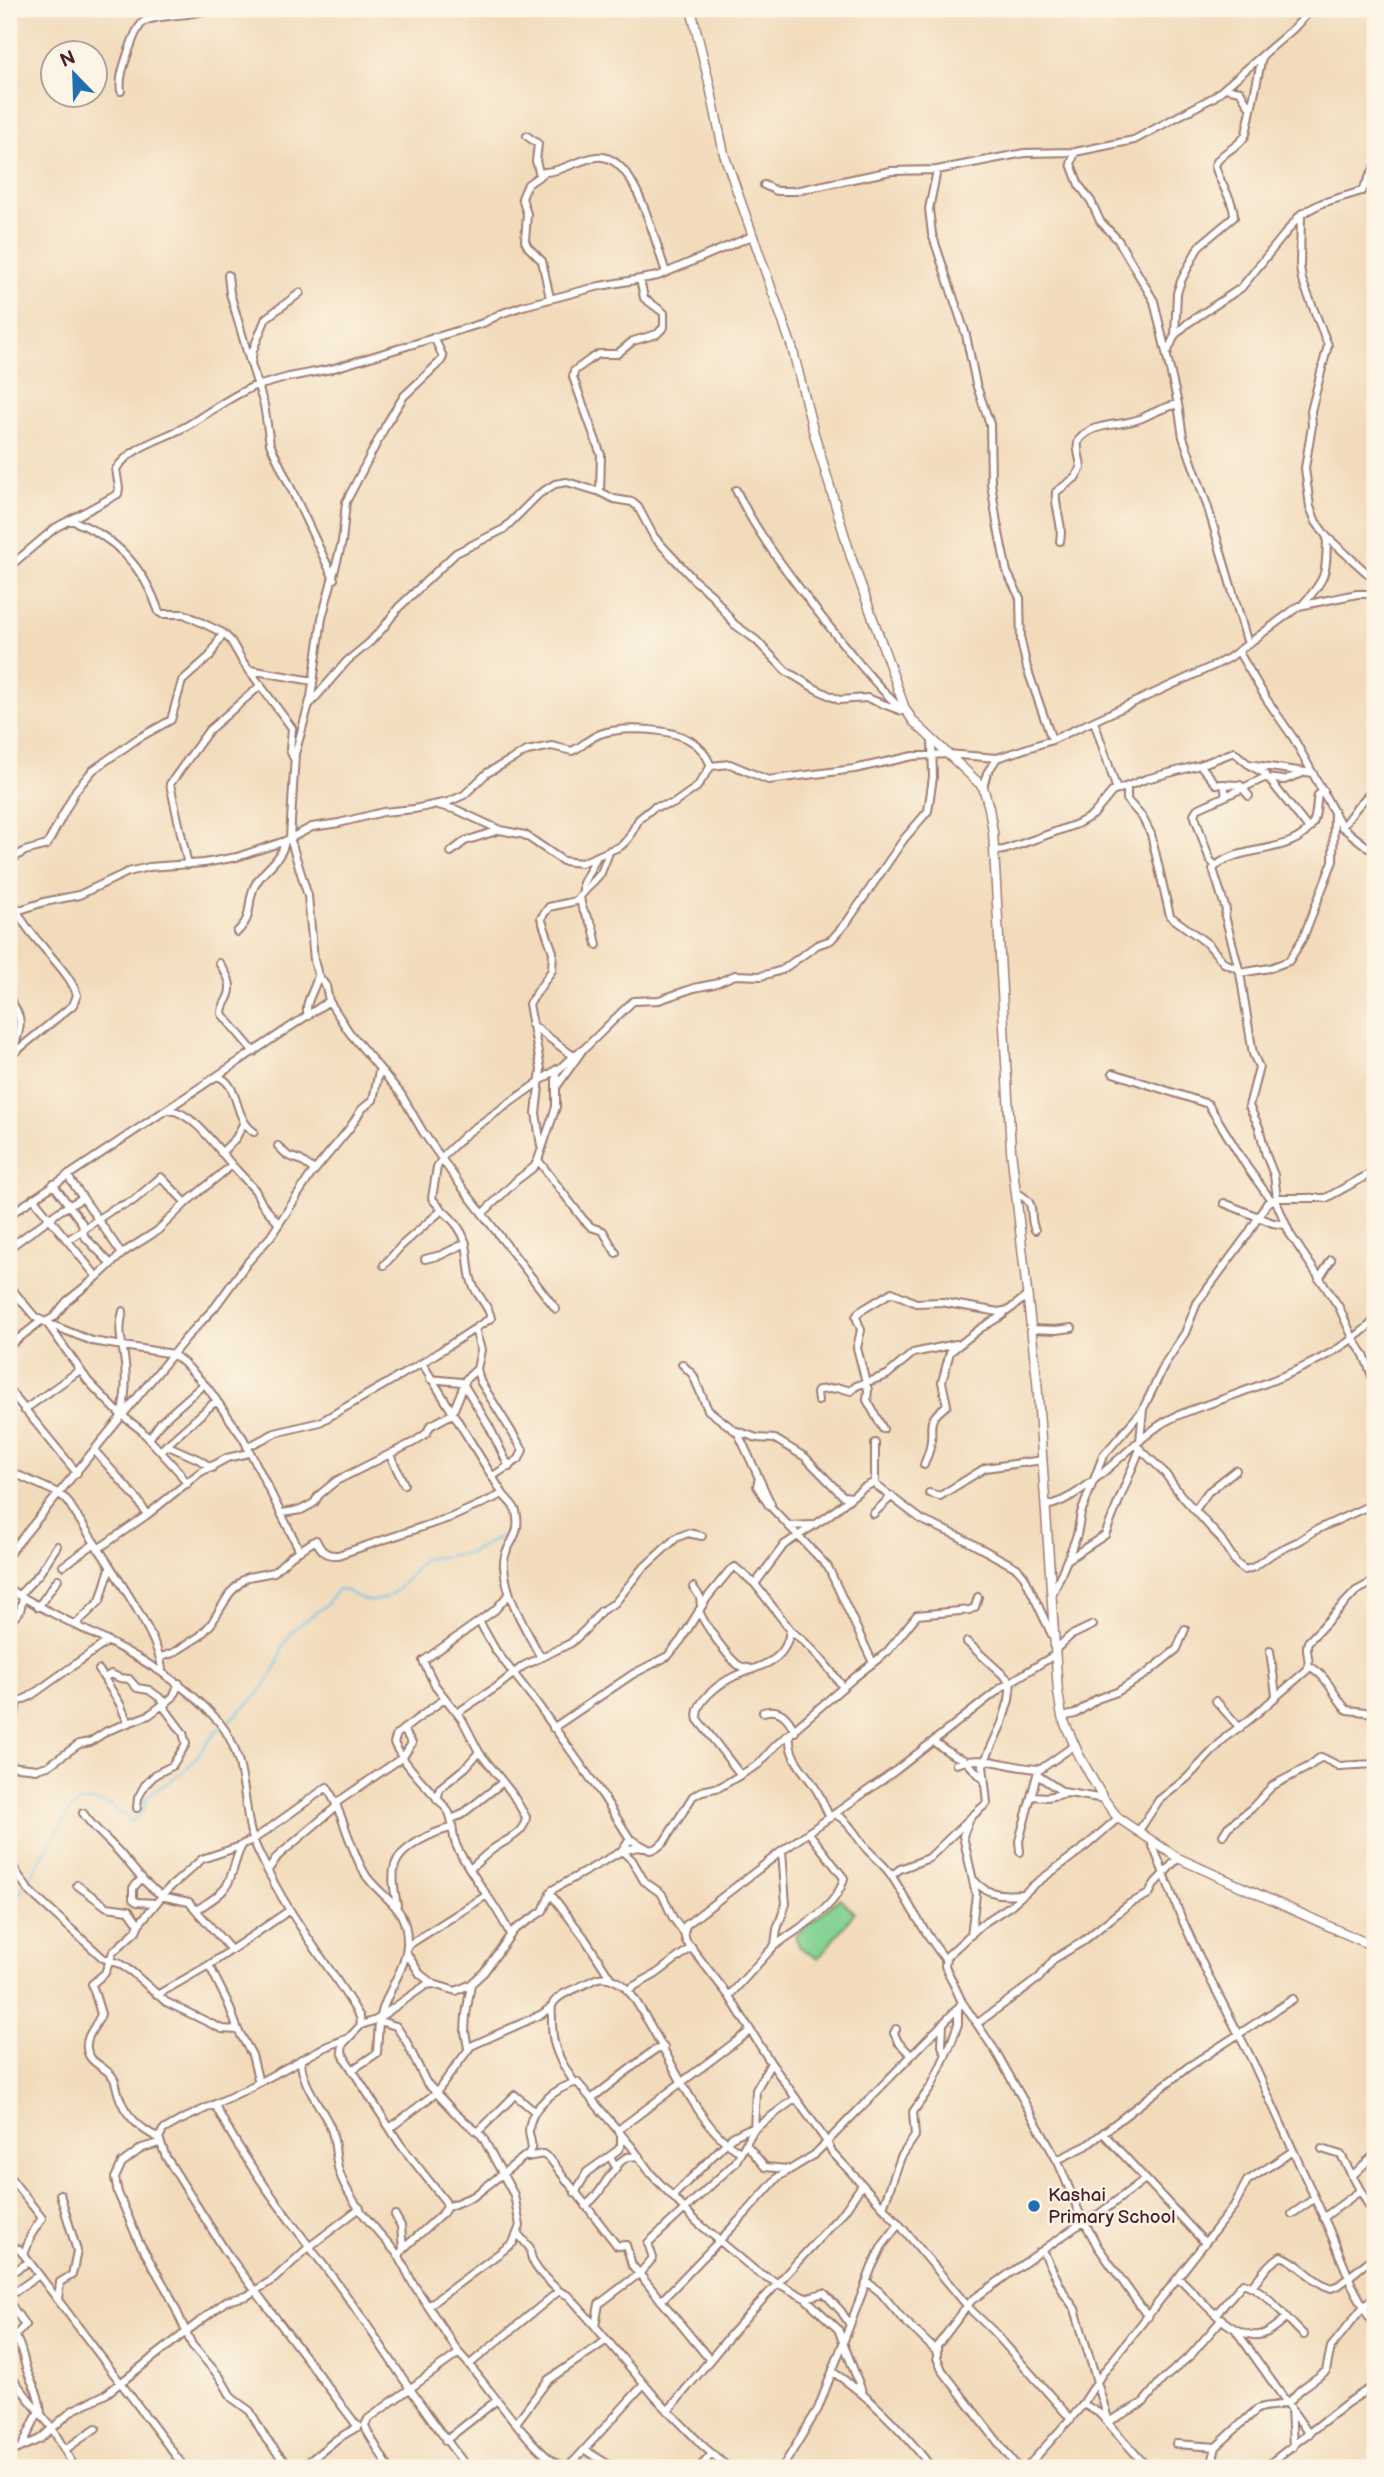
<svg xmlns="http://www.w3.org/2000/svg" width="1384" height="2477" font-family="'Balsamiq Sans',sans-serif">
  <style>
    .green { fill: #81d191; stroke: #66785e; stroke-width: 2 }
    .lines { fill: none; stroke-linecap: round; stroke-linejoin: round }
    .stream { stroke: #6dc2e9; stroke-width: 2 }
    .minor-casing { stroke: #9e7d73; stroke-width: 10 }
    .tertiary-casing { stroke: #9e7d73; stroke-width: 11 }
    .minor { stroke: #fff; stroke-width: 6 }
    .tertiary { stroke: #fff; stroke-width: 8 }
    .poi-dot { fill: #1f6fb2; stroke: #fcf5e5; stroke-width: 2.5 }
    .labels { text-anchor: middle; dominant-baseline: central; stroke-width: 5; stroke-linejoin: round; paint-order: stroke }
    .poi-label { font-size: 19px; fill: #4a1f2b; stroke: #fcf5e5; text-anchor: start }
  </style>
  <rect width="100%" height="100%" fill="#fcf5e5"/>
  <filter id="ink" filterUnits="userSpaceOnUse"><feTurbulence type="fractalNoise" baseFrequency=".0143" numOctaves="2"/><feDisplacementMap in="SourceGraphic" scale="14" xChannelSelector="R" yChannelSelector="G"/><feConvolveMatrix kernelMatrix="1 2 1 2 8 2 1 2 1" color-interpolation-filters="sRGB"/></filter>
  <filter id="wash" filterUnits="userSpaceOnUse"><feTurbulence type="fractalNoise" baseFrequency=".00686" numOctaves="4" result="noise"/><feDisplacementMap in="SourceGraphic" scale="28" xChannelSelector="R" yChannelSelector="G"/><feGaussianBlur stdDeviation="1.57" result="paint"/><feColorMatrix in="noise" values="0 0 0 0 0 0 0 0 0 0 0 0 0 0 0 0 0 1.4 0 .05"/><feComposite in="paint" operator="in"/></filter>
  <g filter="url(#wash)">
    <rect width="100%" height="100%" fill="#f2dbbb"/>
    <path class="green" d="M840,1898l14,15 -36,46 -18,-12 -5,-11z"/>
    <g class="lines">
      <path class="stream" d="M224,1725l29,-25 12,-15 12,-19 5,-19 13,-19 30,-22 12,-16c11,-1 15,5 25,9 27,11 47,-23 61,-40l46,-6 45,-23
        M27,1883l42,-71 11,-10 11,-1 18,3 23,18 13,-14 -1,-6c11,-16 31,-21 44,-35 11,-12 20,-27 32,-39
        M9,1906l15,-19"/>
    </g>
  </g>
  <g filter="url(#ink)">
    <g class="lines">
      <defs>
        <path id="minor" d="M1225,88l15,3 10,17
          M121,91c-2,-13 3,-26 7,-38 3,-9 7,-22 14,-30 9,-9 50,-6 67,-14
          M527,136l11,8 -2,17 3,11c20,2 39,-13 58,-15 39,-4 58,87 69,115
          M1075,152l-4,12 8,21 12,16 9,20 18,19 36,61 24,103 5,33 25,71 40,136
          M937,170l-8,39 3,25 34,101 10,49 14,40 1,59 6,40 10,49 13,26 1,43 6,27 25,72
          M544,173l-16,11 -6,14 5,16 -2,27 3,6 14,14 8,37
          M764,185l13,6h18l96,-20 46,-1 87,-17 51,-1 59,-12 80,-43 79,-68 19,-20
          M1301,214l-1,53 2,13 26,65 -17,66 1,15 -7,42 5,39 6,15 11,15 48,43
          M228,275l2,18 20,69
          M640,279l4,19 20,15v14l-7,7 -24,7 -16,13h-18l-7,4 -18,13 -1,6 28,78 -1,37 14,7 18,3 6,5 16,30 41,44 17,14 22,29 22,16 30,31 30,18 23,11 28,-2 35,13
          M300,293l-34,25 -13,32 -2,14 13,41 6,39 64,135
          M1175,335l2,-42 4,-12 18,-35 35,-29c0,-18 -15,-33 -19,-52 7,-15 25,-17 31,-31l16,-77
          M434,337l9,20 -2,4 -37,35 -17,27 -41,79 -4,40 -20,76 -11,79 -16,57 -5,84 18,58 6,64 4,15 8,11 3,15 20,31 52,62 22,38 35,50 98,127
          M1167,353l8,-18 13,-12 53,-35 60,-74 21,-11 40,-12 13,-24
          M257,386l32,-9 42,-8 152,-46 17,-9 23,-8 77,-20 58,-10 94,-40
          M736,490c20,42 49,79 77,116 28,35 55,71 87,102
          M71,520c43,16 73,47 88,92l3,2h22l39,19 8,8 12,21 49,66 -2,22 3,7
          M1060,541c4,-17 -6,-32 -4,-49l19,-14 6,-10c0,-8 -6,-21 -2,-28 14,-19 43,-13 63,-22 12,-6 22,-11 36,-14
          M9,567l46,-39 63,-34 1,-6 -3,-19c17,-25 50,-30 74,-45 23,-14 42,-29 67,-39
          M1303,604c25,-27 23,-32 24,-67
          M1238,651l29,49 27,39 48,88 33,26
          M250,670l63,11
          M309,705l38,-44 22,-18 15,-16 14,-19 58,-55 48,-24 35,-35 16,-10 12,-2 33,10
          M1094,721l23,69
          M1200,765l16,19 24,1 9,11
          M1251,766l14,8 43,54
          M983,787l4,-14 10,-15
          M1127,787v13l15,17 9,17 19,82 38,28 16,19 15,6
          M1226,796l38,-18 20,2 19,-7
          M438,805l19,5 43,20 25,5 38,26 18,2 40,-17 7,-7 11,-20 15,-12 19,-3 24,-17 14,-21 19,-2 38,16 86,-11 59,-13 34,-2 50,4 55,-18 161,-74 16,-8 70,-52 58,-12h18
          M1342,827l15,-20 18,-19
          M994,851l10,-1 73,-26 16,-9 19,-23 34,-13 54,-14 34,-13 14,12 65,9
          M451,852l14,-11 35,-11
          M9,861l16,-10 22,-6 29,-55 17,-20 44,-31 34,-19 11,-39 28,-25 13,-23
          M188,865l-18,-81 39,-54 52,-45
          M1215,865l-5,-5 -16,-46 3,-5 29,-13 -2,-12
          M583,891v-8l13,-25
          M580,897l2,11 11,19 4,18
          M9,910l14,-1 21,-7 35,-7 49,-23 21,-5 55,-4 33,-6 48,-16 27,-14 27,-4 44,-11 31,-3 34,-7 16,-7 23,-22 40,-22 25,-5 20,5c10,-4 17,-13 28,-17 22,-8 70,-6 91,7 9,5 16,15 20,25
          M237,932c17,-16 9,-26 17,-45 8,-18 27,-24 31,-46
          M219,963c7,10 15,21 9,34 -3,7 -6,8 -6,17l32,38
          M1240,973l30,-5 19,-7 14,-23 30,-77 1,-48
          M9,998c17,24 11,29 3,56
          M308,1016c-5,-13 8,-27 10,-41
          M531,1024l42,32 12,-8 48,-47 26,-1 35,-12 20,-4 21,-9 26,1 11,-3 10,-3 35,-25 14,-5 16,-18 57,-83 24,-28 5,-34 -1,-36
          M9,1057l64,-52 4,-10c-9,-28 -47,-55 -60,-85
          M1113,1073l95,31 39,63 24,33
          M217,1076c24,8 15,41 37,56
          M557,1086l24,-34
          M278,1146l10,10 12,4 14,10
          M541,1146l-5,-33 5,-44 -12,-65 23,-34 1,-18 -12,-34 8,-11 27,-6 25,-28 9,-23
          M221,1153l15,-15 8,-16
          M538,1160l45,59 8,8 12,4 13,22
          M232,1165l23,25 7,14 17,20
          M67,1175l55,79
          M53,1184l29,39 2,13 27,28
          M1017,1193c22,11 10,20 18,37
          M33,1198l64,79
          M1277,1198l-3,-23 -8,-20 -7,-28 -10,-21 10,-39 -6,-13 -13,-81 -15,-57 1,-6 -13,-41c23,-26 81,-12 100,-46 4,-8 3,-19 5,-28l6,-4
          M1275,1199l15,35 49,73 14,31 11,17 11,29
          M1224,1203l49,20 12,2
          M484,1212l33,-32 17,-13 4,-7 18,-53v-35l17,-16
          M9,1215l320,-214
          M68,1240l45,-31 20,-8 28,-24 25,26
          M9,1248l52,-38 22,-12
          M425,1259l16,-4 25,-12
          M384,1265l18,-20 40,-35
          M1319,1279l12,-19
          M9,1286l26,31 12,6 41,58 31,32 22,17 38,42 8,12
          M45,1322l9,-5 13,-16 30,-24 27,-25 33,-21 31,-30 44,-36c-15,-17 -39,-53 -63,-55
          M47,1323l45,18 81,13 11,9 23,24 36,51 57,113
          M475,1329l6,21 -4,19 3,12 43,69 -4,9 -26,17
          M1031,1329l25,1 16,-2
          M9,1346l32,-25
          M422,1363l81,131c4,6 11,11 13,17 7,29 -14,33 -12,56 3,34 21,60 36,89
          M682,1364l11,11 15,35 30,23 33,71
          M477,1369l-11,10 -2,6 25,41 20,41
          M9,1390l68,83
          M818,1401l-1,-8 2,-3 21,-2 11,3 5,-5 31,-11 26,-22 43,-9
          M24,1410l56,-40
          M122,1413c4,-19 5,-38 2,-57 -3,-19 -6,-26 -1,-45
          M883,1429l-16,-29 1,-10 -11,-42 4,-18 -5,-13 3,-5 33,-20 24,11 25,-1 58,10 10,-2 19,-15
          M737,1431l20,7 18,1 30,18 38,39 9,1
          M149,1439l12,-17 43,-38
          M1140,1441l3,-32 23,-47 19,-29 12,-30 51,-69 19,-31 10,-5h49l49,-27
          M1135,1444l29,28 16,22 40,44 17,26 8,6 9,-3 18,-13 27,-13 15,-10 61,-28
          M166,1445l32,14 14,9
          M247,1447l28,-14 45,-11 102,-59 69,-45c-2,-12 -13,-21 -18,-33 -8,-20 -1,-39 -15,-58 -7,-11 -19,-18 -26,-29l5,-31 8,-13 21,-20 91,-65
          M94,1450l44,50 9,15
          M160,1451l56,-50
          M390,1455l14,29
          M924,1465c2,-6 5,-12 6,-18 5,-24 -7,-23 17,-42l-5,-23 8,-30 31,-24 22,-13 2,-4
          M9,1471l49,22 9,7c22,38 94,132 95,171
          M759,1478l-2,8 11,18 60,63 45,96
          M875,1484v-41
          M929,1493l11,3 45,-28 58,-8
          M1046,1506c39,-7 82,-61 117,-83 18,-11 41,-17 60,-24 50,-18 114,-41 152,-79
          M1195,1510l13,-18 28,-22
          M282,1513l19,-3 13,-7 5,-8 17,-14 78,-39 13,-9 3,-7 22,-12 12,-29 -3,-3 -31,-3
          M873,1514l19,-18
          M789,1526l23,-1
          M98,1549l49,-34 52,-42 28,-15 22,-5
          M9,1554l176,-215 30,-32 32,-44 24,-27 39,-60 39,-47 13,-20 11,-9 6,-29
          M1067,1560l10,-25 4,-22 22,-57 39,-45
          M63,1566l31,-22
          M755,1584l29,-39 44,-29 35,-28 10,-5 49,37 36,16 59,32 7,8 28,59
          M693,1587l7,10 1,9
          M9,1589c71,44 154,68 210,133 25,29 24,72 31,107 2,10 7,20 12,30 26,57 66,104 98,158l1,8 -18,19 -1,8 4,8 54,84 45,57 2,6 -4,6 -40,36 -4,7 13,26 47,71 -91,66 -3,6 2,6 22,37
          M1053,1593l14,-33 38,-25 35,-86
          M19,1595l20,-21 18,-28
          M38,1607l20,-28
          M699,1610c3,11 31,51 41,56 2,1 9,2 11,3
          M479,1621l17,30 40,51 67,94 27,43
          M9,1623l11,-12 3,-13
          M76,1624l24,-23 10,-33
          M967,1642l44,40 -2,18 -7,23 -19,42 4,38 -17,15 -7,18 13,58 -5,41
          M1056,1649l14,-13 23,-11
          M1270,1651l6,44
          M161,1657l12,-4 27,-17 11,-12 19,-31 13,-13 5,-3 26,-5 17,-16 25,-16c5,11 10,16 22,15l114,-38 51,-23
          M1309,1666c19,10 24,29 38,44l28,3
          M99,1670l21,34 8,19
          M104,1678l7,-4 9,4 9,1 8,9 12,2 18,13
          M444,1699l-47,35 -3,9c13,27 36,45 54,68 6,8 3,24 9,36 15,31 38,55 53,87
          M9,1700l8,2 12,-5 79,-56
          M1216,1701l24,27
          M763,1712c17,-5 25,5 32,20
          M457,1713l41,-27 25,-20 48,-23 15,-14 15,-18 14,-8 25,-32 36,-33 12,-5 14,3
          M1062,1717l13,-3 22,-15 20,-7 29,-18 31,-25 8,-20
          M9,1721l6,-6 2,-13
          M553,1728l80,-54 35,-18 13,-16 26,-42 22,-27 6,-4 20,17 37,48c21,15 36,35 51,55
          M790,1735c-2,22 13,34 24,51 7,10 11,22 16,32
          M934,1742l19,13 12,5 17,18
          M956,1764c27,-11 56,5 84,5
          M9,1766l28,3 11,-3 31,-22 11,-2 17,-11 42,-16 24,-18 6,-14
          M740,1774l-42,-54c-6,-17 22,-37 37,-44 25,-11 51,-12 55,-46
          M1037,1775l26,17 41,7
          M1032,1796l15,1 21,-4
          M437,1800l3,-12 26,-21 13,-15
          M336,1803l67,-46 9,-14 -9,-14
          M137,1808l1,-10 7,-13 11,-11 16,-8 14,-22 -3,-11 -20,-27
          M83,1813c10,15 23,25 35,38 14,15 26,34 44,44
          M835,1814c14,7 21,22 30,33 8,10 19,17 26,28 18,28 33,58 54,84
          M451,1819l10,-4 42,-33
          M1138,1832l21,-32 28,-22 40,-42 21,-15 59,-51c5,-10 -3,-18 1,-28l48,-51 19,-10
          M1223,1835l5,-8 24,-19 20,-22 36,-19 13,-10 18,9 36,-2
          M1151,1841l30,76 24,52 46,89 77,169 24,58 23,43
          M622,1851l10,9 12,21 18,13 11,24 11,15
          M622,1851l16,-4 5,1
          M1020,1852l-1,-11 19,-70 37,-26
          M9,1861l20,30 74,67 17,6 12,8 34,30 56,27 16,1
          M470,1869c8,-7 15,-14 23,-20 12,-9 32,-15 33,-32l-15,-25 -32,-40 -16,-31 -28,-36 -12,-24 72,-51 14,-16
          M268,1870l10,-14 59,-50
          M891,1876l9,-7 29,-11 39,-38
          M142,1878l-9,10v11l4,3 19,1
          M975,1881c12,15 30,14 49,13
          M77,1885l30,22 22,3 10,14
          M550,1893l34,44 27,42
          M161,1896l28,6 42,48
          M397,1905c-2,-11 -6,-28 -2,-40 6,-18 38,-33 56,-37
          M197,1910c9,-7 25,-15 30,-25 7,-12 8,-29 16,-41l10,-4 74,-53c17,27 24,67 40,90 19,25 41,29 40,67 -1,26 -21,47 -26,72
          M776,1945c23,-18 61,-36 68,-67l-35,-45
          M407,1946l80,-51
          M406,1952l14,22 13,10
          M209,1965l19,38 10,27 14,25 7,28
          M627,1990l29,-16 36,-27
          M157,1995l52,-30 81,-55
          M729,1996l46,-51 2,-16 9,-25 -4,-53
          M962,2002l34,50 52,92 11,20 20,48 19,35 50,70
          M958,2008l-131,134 5,10 67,72 71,85 24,23 77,87
          M376,2020l20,6 10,15 20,41 29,31 27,23 32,59 6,31 -7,17 -85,63
          M943,2023l-1,23 4,8
          M978,2023l61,-45 15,-19 28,-17 47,-38 20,-10 6,-11 23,-25
          M361,2025l15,-5 50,-35 7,-1 23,7 15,-7 13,-12 30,-42 29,-19 9,-21 70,-39 8,-12 20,11 7,-2 7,-6 29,-46 9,-5 18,-4 39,-23 16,-18 80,-69 32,-25 30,-37 53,-5 5,-3 3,-10
          M896,2029l-2,4 4,9 13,13
          M346,2039l-23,9 -78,42 -66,31 -16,9 -4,8 7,19 60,95 132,175
          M468,2048l-3,-16 1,-17 5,-31
          M301,2059c-1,22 19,46 28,65 8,16 5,31 10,47 10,32 39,60 60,85
          M352,2070l25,-17 2,-32
          M574,2082c-15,-23 -23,-36 -22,-64 0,-6 -2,-11 2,-16 7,-9 17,-11 27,-16 13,-6 20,-13 35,-5 14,7 22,24 30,37 24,38 54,115 95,134
          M591,2099l62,-48 11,-4
          M215,2105c36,70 87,130 133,193 41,57 76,116 120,170
          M390,2128l46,-35 35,-47 71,-32 9,-7
          M618,2130l132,-99
          M479,2131l36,-36 19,16
          M1103,2133l102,110
          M159,2138c-18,-8 -34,-23 -40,-42 -3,-7 -2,-14 -7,-20 -8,-10 -23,-13 -25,-27 -2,-14 10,-23 14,-35l-9,-30 13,-11 8,-21 23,-21 3,-7 29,-35 34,-30 39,-13
          M159,2143l-17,5 -20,15 -7,15 3,15 21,49 30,52 23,51 28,32 12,21 18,13 16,28 24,29
          M746,2144l19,23 22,2
          M1322,2149l19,6 34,62
          M527,2157l16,-3 8,6 64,83 2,3 9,-1 6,20 78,95
          M1057,2160l29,-14 102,-79 105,-68
          M616,2165l11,-8 12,-1
          M9,2176l33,42 -11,17 -7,20
          M1352,2176l23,-22
          M575,2193l12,-21 31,-22 3,-5v-11
          M673,2196l59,-59 16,-8h6l2,-39 15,-27
          M585,2206c19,-15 17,-23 31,-38l-6,-12
          M447,2207l27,-11 55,-43c5,-8 1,-12 0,-21 0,-25 27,-44 48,-50l55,65 19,27 46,48 60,50 48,26 19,-5 17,18 9,14
          M883,2207l18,-50 14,-21 -2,-24 19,-27 20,-44 6,-17v-16l4,-6 -17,-36 1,-9 36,-33 28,-18 25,-22 50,-37 33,-29
          M1292,2214l23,-16
          M395,2215l6,11 2,23
          M1323,2218l37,-27
          M518,2234l12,14c0,18 16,31 29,43
          M9,2248l10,1 5,6 161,213
          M1043,2251l22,44 10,14 34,113
          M9,2274l20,-12
          M1177,2280l5,1c18,17 53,62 81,53 9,-3 16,-10 23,-16
          M867,2282l13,10 21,25 35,34
          M1252,2286l17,-21 12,-9c19,6 30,26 50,32l8,-3 36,-29
          M9,2296l30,-21
          M805,2298l33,31 25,65
          M58,2300l2,-18 12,-7 5,-24 -17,-57
          M661,2301l86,-89 31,-35 36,-22 13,-13 -56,-79 -42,-67 -43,-55 -2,-8 2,-8 96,-74 113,-80 106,-83 55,-34
          M9,2302l16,23 -10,11c6,9 7,17 10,28 5,20 14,24 16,49
          M1216,2314l27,-31c24,7 42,35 61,52
          M1237,2332l72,102
          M459,2353c22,23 77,105 103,113l7,-1 6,-5 69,-76
          M470,2364l89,-73 10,5 26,30
          M833,2372c39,26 71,60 99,96
          M9,2374l43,54 23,40
          M1288,2403l12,-13 26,-19 5,-24 32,-40 12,-10
          M1083,2404l16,9 49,55
          M1291,2407l2,40
          M668,2411l64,-78 113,-123 17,-25
          M1108,2422l35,-19 18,-22 30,-26 31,-36
          M516,2423l32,-43 59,-40
          M445,2441l52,-41
          M1176,2444l40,3
          M22,2446l17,-35
          M66,2449l30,-21
          M585,2450l29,18
          M9,2453l31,-14 33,-29 33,-16 120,-93 21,-5 27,-17 35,-32 51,-39
          M301,2468l36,-29 22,-13
          M699,2468l13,-14
          M729,2468l-27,-23 -46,-47 -61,-72 4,-22 41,-31 13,-15 -5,-15 87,-80 19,-34 42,-31
          M782,2468l36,-59 54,-142 10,-21 17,-22
          M1018,2468l-76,-98 -5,-12v-12l35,-46 105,-74 22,-12 46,-35
          M1026,2468l55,-61 21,-33 132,-168 13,-25 46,-30
          M1207,2468l6,-9 3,-12 40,-37c11,-7 22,-1 32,-9
          M1264,2468l83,-65 28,-18"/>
        <path id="tertiary" d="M691,9l18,73 15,72 68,193 21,83 38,127 46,129 8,23 9,13 69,65 6,21 4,24 18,318 26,230 21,312 4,25 17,38 24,43 15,20 60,40 197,89"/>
      </defs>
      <use href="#minor" class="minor-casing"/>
      <use href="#tertiary" class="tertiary-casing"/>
      <use href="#minor" class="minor"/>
      <use href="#tertiary" class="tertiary"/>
    </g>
  </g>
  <circle class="poi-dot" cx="1034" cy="2206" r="7"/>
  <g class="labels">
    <g class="poi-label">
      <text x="1048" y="2195">Kashai<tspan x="1048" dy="22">Primary School</tspan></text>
    </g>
  </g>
  <rect width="1384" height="2477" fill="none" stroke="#fcf5e5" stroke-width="35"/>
  <g transform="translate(74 74) rotate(337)"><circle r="33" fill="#fcf5e5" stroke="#b59f9b" stroke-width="2"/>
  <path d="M0-5L12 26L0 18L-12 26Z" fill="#1f6fb2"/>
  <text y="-10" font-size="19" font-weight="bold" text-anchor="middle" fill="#4a1f2b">N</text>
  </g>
</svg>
